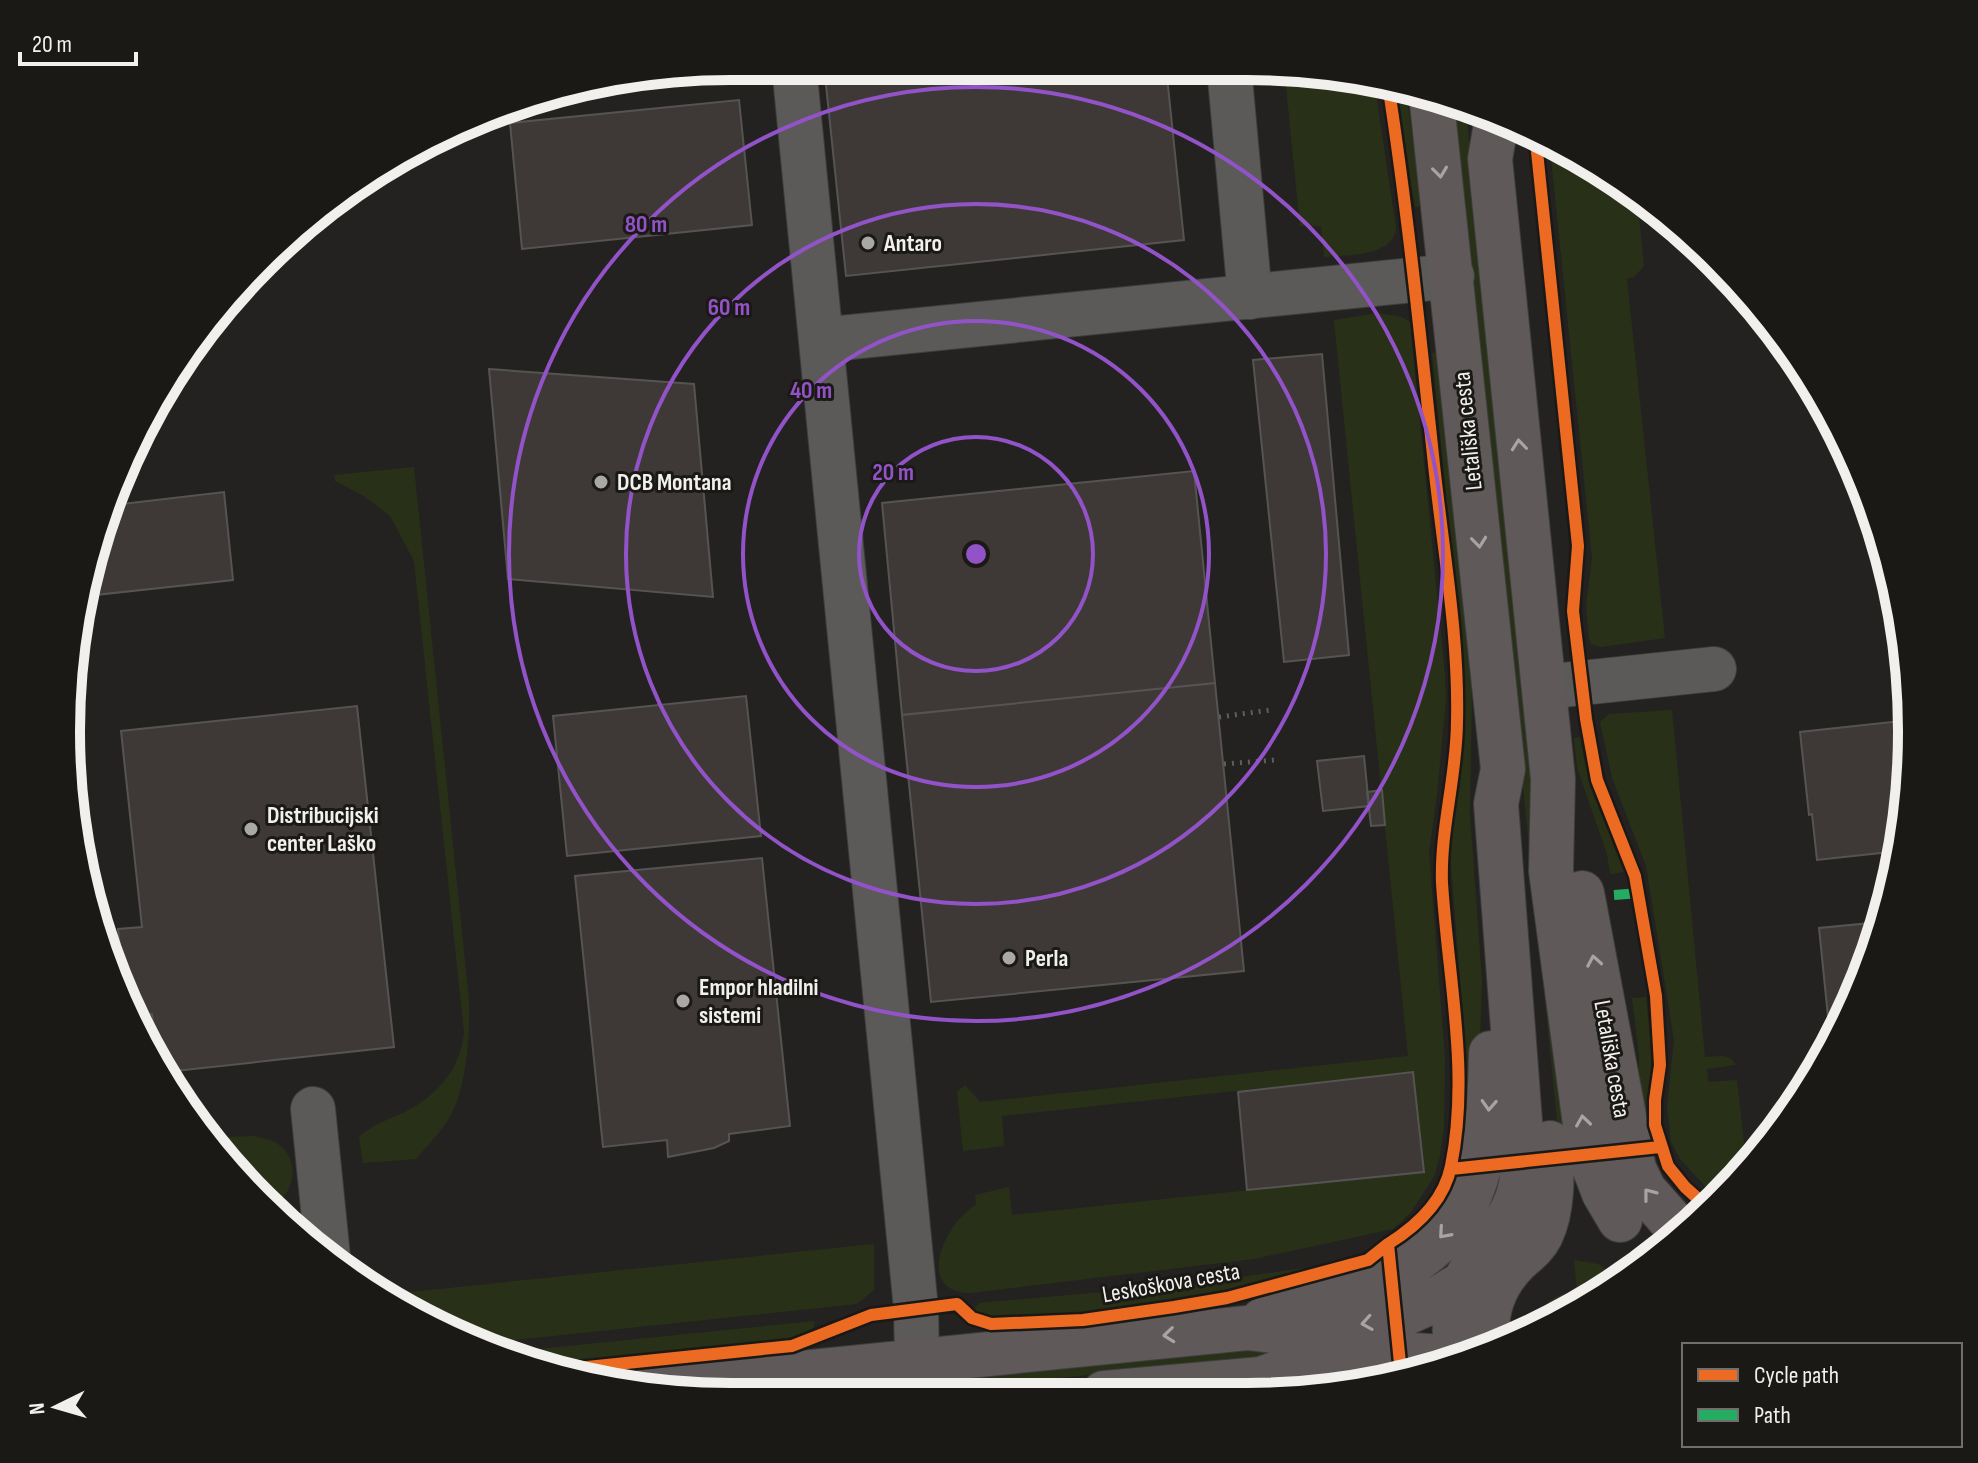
<svg xmlns="http://www.w3.org/2000/svg" width="1978" height="1463" font-family="'Sofia Sans Condensed',sans-serif">
  <style>
    .grass { fill: #283118 }
    .building { fill: #3e3937; stroke: #555453; stroke-width: 2 }
    .lines { fill: none; stroke-linecap: round; stroke-linejoin: round }
    .minor-casing { stroke: #3d3d3c; stroke-width: 46 }
    .major-casing { stroke: #3d3d3c; stroke-width: 46 }
    .path { stroke: #5f5e5d; stroke-width: 5; stroke-dasharray: 2 6; stroke-linecap: butt }
    .minor { stroke: #5b5a59; stroke-width: 44 }
    .major { stroke: #5f5959; stroke-width: 44 }
    .quiet { stroke: #26ab63; stroke-width: 10; stroke-dasharray: 20 10; stroke-linecap: butt }
    .cycleway-casing { stroke: #1b1916; stroke-width: 17 }
    .cycleway { stroke: #ed6a23; stroke-width: 12 }
    .oneway { stroke: #a8a4a3 }
    .ring { fill: none; stroke: #9353c8; stroke-width: 4 }
    .poi-dot { fill: #a9a8a6; stroke: #1b1916; stroke-width: 3 }
    .labels { text-anchor: middle; dominant-baseline: central; stroke-width: 6; stroke-linejoin: round; paint-order: stroke }
    .poi-label { font-size: 24px; font-weight: bold; fill: #f1f0ed; stroke: #1b1916; text-anchor: start }
    .street-label { font-size: 24px; fill: #f1f0ed; stroke: #1b1916 }
    .rim { fill: none; stroke: #f1f0ed; stroke-width: 10 }
    .centre { fill: #9353c8; stroke: #1b1916; stroke-width: 4 }
    .ring-label { font-size: 24px; text-anchor: middle; font-weight: bold; fill: #9353c8; stroke: #1b1916; stroke-width: 6; stroke-linejoin: round; paint-order: stroke }
  </style>
  <rect width="100%" height="100%" fill="#232221"/>
  <path class="grass" d="M1284,67l90,14 22,147c-2,29 -51,27 -72,29l-3,-31h-21z
    M1396,85l9,1 16,109 -2,12h-4z
    M1453,104l13,6 103,1018 -11,1z
    M1550,148l66,30 21,19 7,69 -10,11 -7,2 38,359 -64,9 -10,-3 -2,-5 -3,-33 6,-48z
    M1378,313l24,4 8,5 35,353 1,24 -9,96 -8,58 16,204 -1,71 -4,28 -6,21 -23,35 -18,17 -139,30 -284,34c-56,-1 -26,-70 6,-88l-1,-10 34,-8 3,28 412,-43 -11,-100 -411,44 2,30 -41,5 -6,-59 8,-7 15,17 428,-46 -74,-736z
    M1436,352l7,28 29,298 -2,137 12,166 -3,86 -14,66 2,-61 -17,-220 14,-110v-44l-3,-53 -29,-292z
    M414,467l55,533c1,36 -2,96 -25,126 -8,11 -19,22 -28,33l-53,4 -4,-26c13,-12 28,-17 44,-24 33,-16 58,-44 61,-81l-50,-471 -24,-45 -26,-20 -29,-15 -1,-6z
    M1672,710l33,347c13,0 24,-5 31,8l-29,4 1,13 29,-2 10,90 -30,29 -37,-40 -9,-17 -4,-36 7,-66 -28,-174 -34,-88 -12,-56 9,-8z
    M1580,737l9,46 35,89 -14,2 -3,-20 -30,-86 -3,-30z
    M1646,997l6,59 -6,58 -7,-13v-44l-7,-59z
    M254,1136c7,2 18,3 24,8 23,16 17,52 -7,62l-66,-68z
    M874,1244v46l-17,14 -379,40 -79,-36 -18,-13z
    M1574,1260l24,4 22,14 -84,48c4,-24 18,-31 41,-35z
    M1305,1268v5c-79,17 -159,35 -240,42 -29,2 -57,6 -85,0l-6,-6 5,-6 211,-19z
    M815,1321l-4,14 -39,11 -231,20 -23,-4 -20,-9z
    M1371,1335l2,11 -472,48 -108,1z"/>
  <path class="building" d="M824,66l342,1 18,173 -338,36z
    M739,100l13,125 -230,24 -12,-126z
    M1322,354l27,301 -65,7 -31,-302z
    M489,369l205,15 19,213 -205,-18z
    M1194,471l21,212 -313,32 -20,-212z
    M224,492l9,88 -147,16 28,-91z
    M1215,683l29,288 -313,31 -29,-287z
    M746,696l15,140 -194,20 -14,-140z
    M357,706l37,341 -228,25 -10,-18 -4,-40 -18,2 -8,-13 -8,-74 24,-2 -21,-196z
    M1910,720l-4,98 -7,33 -82,9 -5,-46 -3,1 -9,-83z
    M1364,756l5,50 -46,5 -6,-50z
    M1382,790l3,35 -14,1 -4,-34z
    M762,858l28,268 -61,8v7l-15,7 -46,9 -1,-17 -64,7 -28,-271z
    M1882,922l-5,23 -46,101 -12,-118z
    M1413,1072l11,100 -177,18 -9,-98z"/>
  <g class="lines">
    <defs>
      <path id="minor" d="M794,66l122,1243 1,51
        M1229,67l21,230
        M821,340l631,-64
        M1544,687l170,-18
        M313,1109l15,148"/>
      <path id="major" d="M1431,94l72,675 -7,35 27,357c0,61 -36,74 -59,122 -11,24 -11,50 -7,75
        M1496,124l-6,35 63,620 -2,92 38,283 15,39 16,27
        M1582,893l52,276 10,21 37,42
        M1263,1320c34,-17 69,-24 105,-36 112,-39 121,-127 123,-231
        M1489,1350c-6,-33 3,-63 26,-87 9,-9 20,-16 26,-28 13,-27 11,-63 9,-92
        M650,1388l597,-60 45,5 103,-15 38,-17 31,-18
        M1104,1393l157,-14 40,-15 98,-10 58,4"/>
    </defs>
    <use href="#minor" class="minor-casing"/>
    <use href="#major" class="major-casing"/>
    <path class="path" d="M1219,717l51,-7
      M1224,764l51,-4"/>
    <use href="#minor" class="minor"/>
    <use href="#major" class="major"/>
    <path class="quiet" d="M1614,895l25,-2"/>
    <defs>
      <path id="cycleway" d="M1388,84c20,129 33,259 47,390 9,81 24,165 22,247 0,54 -17,108 -15,162 6,95 28,189 9,283 -7,35 -34,60 -63,78l13,129
        M1536,142l42,404 -5,65 13,108 11,61 38,96 21,120 4,69 -5,35v25l13,41 17,21 22,20
        M1451,1169l209,-22
        M558,1370l234,-24 79,-31 86,-11 15,14 19,6 92,-4 91,-13 53,-9 141,-38 20,-16"/>
    </defs>
    <use href="#cycleway" class="cycleway-casing"/>
    <use href="#cycleway" class="cycleway"/>
  </g>
  <defs><path id="oneway-chevron" d="M-2-3.5L2.5 0L-2 3.5" fill="none" stroke-width="1.6" stroke-linecap="round" stroke-linejoin="round" transform="scale(2)"/></defs>
  <g class="oneway">
    <use href="#oneway-chevron" transform="translate(1440 172) rotate(83)"/>
    <use href="#oneway-chevron" transform="translate(1519 445) rotate(-96)"/>
    <use href="#oneway-chevron" transform="translate(1479 542) rotate(84)"/>
    <use href="#oneway-chevron" transform="translate(1594 961) rotate(-100)"/>
    <use href="#oneway-chevron" transform="translate(1489 1105) rotate(93)"/>
    <use href="#oneway-chevron" transform="translate(1583 1121) rotate(-98)"/>
    <use href="#oneway-chevron" transform="translate(1649 1194) rotate(-128)"/>
    <use href="#oneway-chevron" transform="translate(1444 1233) rotate(131)"/>
    <use href="#oneway-chevron" transform="translate(1367 1323) rotate(171)"/>
    <use href="#oneway-chevron" transform="translate(1169 1335) rotate(174)"/>
  </g>
  <g class="ring">
    <circle cx="976" cy="554" r="117"/>
    <circle cx="976" cy="554" r="233"/>
    <circle cx="976" cy="554" r="350"/>
    <circle cx="976" cy="554" r="467"/>
  </g>
  <g class="poi-dot">
    <circle cx="868" cy="243" r="8"/>
    <circle cx="601" cy="482" r="8"/>
    <circle cx="251" cy="829" r="8"/>
    <circle cx="1009" cy="958" r="8"/>
    <circle cx="683" cy="1001" r="8"/>
  </g>
  <g class="labels">
    <g class="poi-label">
      <text x="884" y="243">Antaro</text>
      <text x="617" y="482">DCB Montana</text>
      <text x="267" y="815">Distribucijski<tspan x="267" dy="28">center Laško</tspan></text>
      <text x="1025" y="958">Perla</text>
      <text x="699" y="987">Empor hladilni<tspan x="699" dy="28">sistemi</tspan></text>
    </g>
    <g class="street-label">
      <text transform="translate(1468 431) rotate(-96)">Letališka cesta</text>
      <text transform="translate(1612 1059) rotate(80)">Letališka cesta</text>
      <text transform="translate(1171 1283) rotate(-10)">Leskoškova cesta</text>
    </g>
  </g>
  <path d="M0 0H1978V1463H0ZM731 80H1247A651 651 0 0 1 1898 731V732A651 651 0 0 1 1247 1383H731A651 651 0 0 1 80 732V731A651 651 0 0 1 731 80Z" fill="#1b1916" fill-rule="evenodd"/>
  <path class="rim" d="M731 80H1247A651 651 0 0 1 1898 731V732A651 651 0 0 1 1247 1383H731A651 651 0 0 1 80 732V731A651 651 0 0 1 731 80Z"/>
  <circle cx="976" cy="554" r="12" class="centre"/>
  <g class="ring-label">
    <text x="646" y="232">80 m</text>
    <text x="729" y="315">60 m</text>
    <text x="811" y="398">40 m</text>
    <text x="893" y="480">20 m</text>
  </g>
  <rect x="1682" y="1343" width="280" height="104" fill="#1b1916" stroke="#716f6c" stroke-width="2"/>
  <rect x="1698" y="1369" width="40" height="12" fill="#ed6a23" stroke="#716f6c" stroke-width="2"/>
  <text x="1754" y="1383" font-size="24" fill="#f1f0ed">Cycle path</text>
  <rect x="1698" y="1409" width="40" height="12" fill="#26ab63" stroke="#716f6c" stroke-width="2"/>
  <text x="1754" y="1423" font-size="24" fill="#f1f0ed">Path</text>
  <g transform="translate(56 1407) rotate(265)" stroke="#1b1916" stroke-width="6" paint-order="stroke">
  <path d="M0-6L14 30L0 20L-14 30Z" fill="#f1f0ed"/>
  <text y="-12" font-size="22" font-weight="bold" text-anchor="middle" fill="#f1f0ed">N</text>
  </g>
  <path d="M20 52v12h116v-12" fill="none" stroke="#f1f0ed" stroke-width="4"/>
  <text x="32" y="52" font-size="24" fill="#f1f0ed" stroke="#1b1916" stroke-width="6" paint-order="stroke">20 m</text>
</svg>
